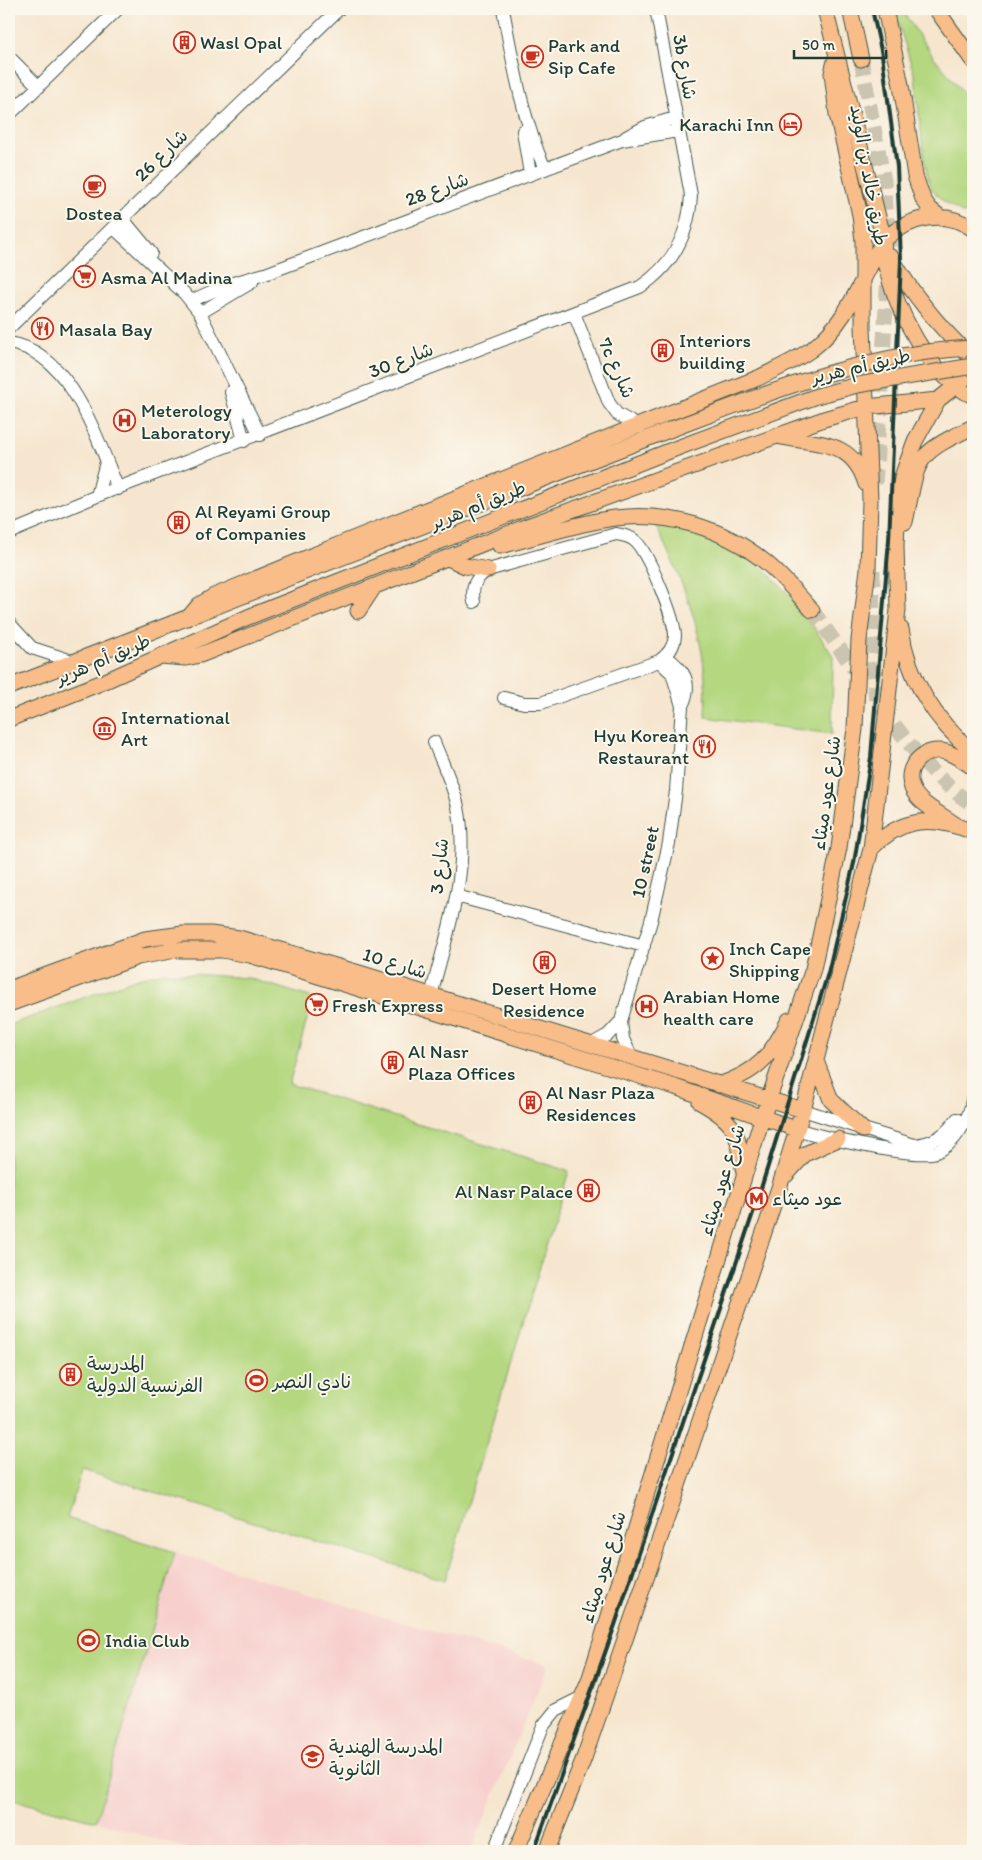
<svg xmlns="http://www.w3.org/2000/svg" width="982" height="1860" font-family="Itim,'Playpen Sans Arabic',sans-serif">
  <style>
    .built { fill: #f7d0cd }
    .green { fill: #b4d77f; stroke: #6a8a5a }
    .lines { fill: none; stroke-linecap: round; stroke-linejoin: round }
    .major-tunnel { stroke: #cbc4b0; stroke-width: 15; stroke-dasharray: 15 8; stroke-linecap: butt }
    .minor-casing { stroke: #3f564b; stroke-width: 14 }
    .major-casing { stroke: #3f564b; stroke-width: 17 }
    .minor { stroke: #fff; stroke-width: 12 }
    .major { stroke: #f8bd89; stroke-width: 15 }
    .rail { stroke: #1f3d34; stroke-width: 4 }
    .major-bridge-casing { stroke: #3f564b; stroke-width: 17; stroke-linecap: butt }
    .major-bridge { stroke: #f8bd89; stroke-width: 15 }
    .labels { text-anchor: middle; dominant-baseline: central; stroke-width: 4; stroke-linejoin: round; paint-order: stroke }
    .poi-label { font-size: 19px; fill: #1f3d34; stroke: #fbf7ec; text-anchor: start }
    .street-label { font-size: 19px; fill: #1f3d34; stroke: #fbf7ec }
  </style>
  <rect width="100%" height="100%" fill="#fbf7ec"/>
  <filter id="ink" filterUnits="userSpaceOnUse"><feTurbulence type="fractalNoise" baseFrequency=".02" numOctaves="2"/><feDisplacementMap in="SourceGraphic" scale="10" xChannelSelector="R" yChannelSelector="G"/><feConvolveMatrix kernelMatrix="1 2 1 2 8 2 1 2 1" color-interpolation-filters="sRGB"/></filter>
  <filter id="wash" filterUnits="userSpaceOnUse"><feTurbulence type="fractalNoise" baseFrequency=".0096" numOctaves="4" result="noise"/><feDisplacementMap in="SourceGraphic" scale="20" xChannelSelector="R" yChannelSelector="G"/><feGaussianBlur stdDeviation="1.12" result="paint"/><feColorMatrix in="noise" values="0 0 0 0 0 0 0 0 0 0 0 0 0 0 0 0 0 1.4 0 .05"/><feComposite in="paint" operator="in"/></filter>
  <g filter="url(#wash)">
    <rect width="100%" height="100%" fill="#f6e6cf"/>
    <path class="built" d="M175,1552l192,60 181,53 -77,186h-275l-100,-30z"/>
    <path class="green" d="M894,9h7l32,47 40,49v108h-11l-20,-13 -12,-13 -6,-28 -9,-82z
      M655,524l44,7 29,16 36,22 35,36 34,51 -1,78 -127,-17c5,-74 -19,-128 -50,-193z
      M164,972l84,6 65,20 -24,86 280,87 -124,409 -363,-110 -15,48 108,34 -79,269 -87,-22v-774l129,-47z"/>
  </g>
  <g filter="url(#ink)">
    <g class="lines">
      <path class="major-tunnel" d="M861,59l23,122 5,66
        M875,484l13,-209
        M873,570l-1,85 4,46
        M812,610l50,70
        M881,707c27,36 54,73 92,98"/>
      <defs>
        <path id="minor" d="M503,9c10,54 19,109 42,160
          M9,57l30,30
          M9,115l109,-106
          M523,131l7,43
          M626,137l19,-10 30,-9
          M122,218l29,35
          M113,227l71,66 16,20 60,122
          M191,301l35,-16 39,-11 357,-134 56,-9
          M200,313l52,-31
          M574,313l35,90 8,11 23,13
          M9,328l330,-319
          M9,343c62,9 88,96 109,146
          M231,392l13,49
          M97,496l9,-34
          M11,532l86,-36 543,-209c33,-22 49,-52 51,-92l-35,-186
          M474,602c-3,-15 1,-24 14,-32l128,-36c6,1 13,2 18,6 13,9 41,79 41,96 -1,11 -7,19 -16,25l-118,42h-17l-20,-5
          M9,623l23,25 43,14
          M665,656c20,14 28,27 17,50
          M456,896l188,50
          M431,996c15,-62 40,-125 27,-189 -5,-23 -16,-44 -24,-65
          M621,1021l2,18 9,19
          M590,1045l18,-10 13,-14 30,-100 18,-78 7,-52 6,-85 -10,-33 -13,-12
          M803,1110l111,35c20,-2 32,-10 43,-26
          M796,1129c26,8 117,30 140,23 18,-6 34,-34 36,-52
          M494,1851l49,-125 13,-16 26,-13"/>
        <path id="major" d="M825,9l59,231c1,8 0,15 1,23 11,46 43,113 88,133
          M850,9l11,50
          M885,9l16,76 14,91 8,23 7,10 10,8
          M936,9l37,52
          M891,257c22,39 50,72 82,102
          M777,436c39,9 75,2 89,48
          M905,522c14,-63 6,-66 68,-95
          M500,546c38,-9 76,-23 115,-28 52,-7 108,10 149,43 18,14 33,33 48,49
          M448,558l17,8 23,4
          M358,611l16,-24
          M188,618l11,-13 15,-9 136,-56 408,-162c18,-9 37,-17 54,-29 36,-27 50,-72 72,-109 25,-23 60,-32 89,-11
          M901,629c7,50 34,92 72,123
          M160,656l26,2 14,-3 330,-130 294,-106 42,-12 72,-7
          M9,687l660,-257
          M9,719l94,-37 145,-65 429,-169
          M956,825c-13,-10 -38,-21 -44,-37 -9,-22 13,-42 34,-36 10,3 18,10 27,15
          M871,849c31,-33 62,-33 102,-17
          M9,989l136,-50 38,-5h28l28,4 120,35 444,137
          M9,1004l129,-47 38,-7h46l28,5 75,23 350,109 121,42
          M816,1061l15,39 32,30
          M719,1085c40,-14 51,-28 70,-65
          M700,1102c38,21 37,30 44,71
          M786,1175l19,-21 33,-15
          M516,1851l73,-170 171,-556 53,-156 26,-121 16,-119 4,-89 9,-71 2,-69 -7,-173v-86l-3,-26 -23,-101 -5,-41 4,-16
          M547,1851l37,-93 87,-252 109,-321 23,-75 68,-261 27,-239 -2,-63 2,-49 5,-24 12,-33 23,-41 35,-28"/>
      </defs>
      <use href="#minor" class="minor-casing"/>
      <use href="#major" class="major-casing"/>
      <use href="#minor" class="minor"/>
      <use href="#major" class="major"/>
      <path class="rail" d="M534,1851l81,-226 143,-427 70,-225 26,-110 17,-106 18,-217 12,-280 -4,-93 -15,-112 -10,-46"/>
      <defs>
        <path id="major-bridge" d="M669,430c99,-37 198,-78 304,-82
          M677,448l140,-52 40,-11 116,-19"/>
      </defs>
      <use href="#major-bridge" class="major-bridge-casing"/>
      <use href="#major-bridge" class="major-bridge"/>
    </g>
  </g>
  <defs>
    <symbol id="building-ring" viewBox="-11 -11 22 22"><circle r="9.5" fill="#fbf7ec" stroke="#c8321e" stroke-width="1.5"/><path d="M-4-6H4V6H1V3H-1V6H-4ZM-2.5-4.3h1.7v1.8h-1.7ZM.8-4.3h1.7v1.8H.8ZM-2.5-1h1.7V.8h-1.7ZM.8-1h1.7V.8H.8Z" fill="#c8321e"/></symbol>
    <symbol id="cafe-ring" viewBox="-11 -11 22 22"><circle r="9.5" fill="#fbf7ec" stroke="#c8321e" stroke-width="1.5"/><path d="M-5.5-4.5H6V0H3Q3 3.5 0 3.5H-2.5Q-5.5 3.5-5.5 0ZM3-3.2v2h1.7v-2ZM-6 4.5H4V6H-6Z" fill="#c8321e"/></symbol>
    <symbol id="hotel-ring" viewBox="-11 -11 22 22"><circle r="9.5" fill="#fbf7ec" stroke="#c8321e" stroke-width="1.5"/><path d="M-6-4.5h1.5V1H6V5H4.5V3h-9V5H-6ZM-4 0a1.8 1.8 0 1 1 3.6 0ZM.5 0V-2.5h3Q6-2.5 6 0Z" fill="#c8321e"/></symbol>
    <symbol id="supermarket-ring" viewBox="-11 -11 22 22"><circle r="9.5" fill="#fbf7ec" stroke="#c8321e" stroke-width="1.5"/><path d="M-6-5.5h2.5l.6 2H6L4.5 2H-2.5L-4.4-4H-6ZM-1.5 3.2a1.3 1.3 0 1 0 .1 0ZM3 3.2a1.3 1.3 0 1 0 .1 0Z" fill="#c8321e"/></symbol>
    <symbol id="restaurant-ring" viewBox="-11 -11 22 22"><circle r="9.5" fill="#fbf7ec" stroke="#c8321e" stroke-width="1.5"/><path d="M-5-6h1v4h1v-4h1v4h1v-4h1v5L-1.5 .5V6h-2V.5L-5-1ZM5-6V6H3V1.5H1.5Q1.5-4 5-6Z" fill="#c8321e"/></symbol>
    <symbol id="hospital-ring" viewBox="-11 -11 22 22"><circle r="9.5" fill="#fbf7ec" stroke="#c8321e" stroke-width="1.5"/><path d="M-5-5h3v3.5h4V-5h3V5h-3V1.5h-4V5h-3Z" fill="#c8321e"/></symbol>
    <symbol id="museum-ring" viewBox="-11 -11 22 22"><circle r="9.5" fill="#fbf7ec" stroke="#c8321e" stroke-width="1.5"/><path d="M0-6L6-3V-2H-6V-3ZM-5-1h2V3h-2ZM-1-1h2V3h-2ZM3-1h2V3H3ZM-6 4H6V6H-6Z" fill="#c8321e"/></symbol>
    <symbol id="sight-ring" viewBox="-11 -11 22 22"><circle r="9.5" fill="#fbf7ec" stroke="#c8321e" stroke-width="1.5"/><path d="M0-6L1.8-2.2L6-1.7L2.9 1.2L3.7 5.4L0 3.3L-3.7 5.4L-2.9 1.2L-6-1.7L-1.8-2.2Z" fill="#c8321e"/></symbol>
    <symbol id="metro-ring" viewBox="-11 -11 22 22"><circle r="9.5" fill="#fbf7ec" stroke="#c8321e" stroke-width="1.5"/><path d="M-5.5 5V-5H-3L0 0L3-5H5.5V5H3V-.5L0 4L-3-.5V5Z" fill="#c8321e"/></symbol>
    <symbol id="stadium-ring" viewBox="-11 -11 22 22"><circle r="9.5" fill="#fbf7ec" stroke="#c8321e" stroke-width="1.5"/><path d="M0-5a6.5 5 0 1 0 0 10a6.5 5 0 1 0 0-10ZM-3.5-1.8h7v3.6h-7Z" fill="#c8321e"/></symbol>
    <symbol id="school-ring" viewBox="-11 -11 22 22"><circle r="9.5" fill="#fbf7ec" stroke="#c8321e" stroke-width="1.5"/><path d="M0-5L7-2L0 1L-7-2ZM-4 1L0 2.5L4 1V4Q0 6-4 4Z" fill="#c8321e"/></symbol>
  </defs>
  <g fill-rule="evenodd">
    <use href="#building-ring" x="172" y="30" width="25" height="25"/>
    <use href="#cafe-ring" x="520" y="44" width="25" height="25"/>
    <use href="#hotel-ring" x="778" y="112" width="25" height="25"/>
    <use href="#cafe-ring" x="82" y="174" width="25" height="25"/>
    <use href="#supermarket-ring" x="72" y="264" width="25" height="25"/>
    <use href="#restaurant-ring" x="30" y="316" width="25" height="25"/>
    <use href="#building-ring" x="650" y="338" width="25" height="25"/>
    <use href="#hospital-ring" x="112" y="408" width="25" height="25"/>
    <use href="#building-ring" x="166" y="510" width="25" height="25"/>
    <use href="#museum-ring" x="92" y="716" width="25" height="25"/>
    <use href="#restaurant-ring" x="692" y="734" width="25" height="25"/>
    <use href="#sight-ring" x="700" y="946" width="25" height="25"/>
    <use href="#building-ring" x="532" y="950" width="25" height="25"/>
    <use href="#supermarket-ring" x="304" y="992" width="25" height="25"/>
    <use href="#hospital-ring" x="634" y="994" width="25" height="25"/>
    <use href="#building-ring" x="380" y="1050" width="25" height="25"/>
    <use href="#building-ring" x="518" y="1090" width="25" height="25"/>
    <use href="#building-ring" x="576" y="1178" width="25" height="25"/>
    <use href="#metro-ring" x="744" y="1186" width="25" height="25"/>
    <use href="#building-ring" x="58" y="1362" width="25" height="25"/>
    <use href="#stadium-ring" x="244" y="1368" width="25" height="25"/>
    <use href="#stadium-ring" x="76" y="1628" width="25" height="25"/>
    <use href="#school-ring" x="300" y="1744" width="25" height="25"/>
  </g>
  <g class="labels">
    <g class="poi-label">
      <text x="200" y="42">Wasl Opal</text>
      <text x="548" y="45">Park and<tspan x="548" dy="22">Sip Cafe</tspan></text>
      <text x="774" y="124" text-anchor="end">Karachi Inn</text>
      <text x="94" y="213" text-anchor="middle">Dostea</text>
      <text x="101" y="277">Asma Al Madina</text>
      <text x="59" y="329">Masala Bay</text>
      <text x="679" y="340">Interiors<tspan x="679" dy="22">building</tspan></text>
      <text x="141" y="410">Meterology<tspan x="141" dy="22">Laboratory</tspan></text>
      <text x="195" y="511">Al Reyami Group<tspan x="195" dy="22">of Companies</tspan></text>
      <text x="121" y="717">International<tspan x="121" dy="22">Art</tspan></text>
      <text x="689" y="735" text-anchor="end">Hyu Korean<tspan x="689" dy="22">Restaurant</tspan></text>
      <text x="729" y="948">Inch Cape<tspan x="729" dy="22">Shipping</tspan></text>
      <text x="544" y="988" text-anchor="middle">Desert Home<tspan x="544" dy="22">Residence</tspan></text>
      <text x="663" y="996">Arabian Home<tspan x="663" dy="22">health care</tspan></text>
      <text x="332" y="1005">Fresh Express</text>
      <text x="408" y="1051">Al Nasr<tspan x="408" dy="22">Plaza Offices</tspan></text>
      <text x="546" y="1092">Al Nasr Plaza<tspan x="546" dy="22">Residences</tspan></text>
      <text x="573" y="1191" text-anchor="end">Al Nasr Palace</text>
      <text x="772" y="1198">عود ميثاء</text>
      <text x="87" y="1363">المدرسة<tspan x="87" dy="22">الفرنسية الدولية</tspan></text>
      <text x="273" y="1381">نادي النصر</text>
      <text x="105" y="1640">India Club</text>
      <text x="329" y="1746">المدرسة الهندية<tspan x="329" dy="22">الثانوية</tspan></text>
    </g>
    <g class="street-label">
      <text transform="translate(685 67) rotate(80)">3b شارع</text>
      <text transform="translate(161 155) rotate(-44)">شارع 26</text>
      <text transform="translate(869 175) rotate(80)">طريق خالد بن الوليد</text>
      <text transform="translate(437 189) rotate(-20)">شارع 28</text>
      <text transform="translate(401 360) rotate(-21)">شارع 30</text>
      <text transform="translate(861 366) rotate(-13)">طريق أم هرير</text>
      <text transform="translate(617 368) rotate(66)">7c شارع</text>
      <text transform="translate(478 505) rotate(-22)">طريق أم هرير</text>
      <text transform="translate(103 659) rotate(-23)">طريق أم هرير</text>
      <text transform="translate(826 793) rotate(-82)">شارع عود ميثاء</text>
      <text transform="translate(645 862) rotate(-78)">10 street</text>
      <text transform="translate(439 866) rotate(-84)">شارع 3</text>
      <text transform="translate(395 963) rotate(17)">شارع 10</text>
      <text transform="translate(722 1180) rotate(-73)">شارع عود ميثاء</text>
      <text transform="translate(603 1567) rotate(-73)">شارع عود ميثاء</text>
    </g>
  </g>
  <rect width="982" height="1860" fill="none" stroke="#fbf7ec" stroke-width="30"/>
  <path d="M794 50v8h92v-8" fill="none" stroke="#1f3d34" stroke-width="2.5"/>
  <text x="802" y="50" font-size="15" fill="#1f3d34" stroke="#fbf7ec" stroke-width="4" paint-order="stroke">50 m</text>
</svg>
